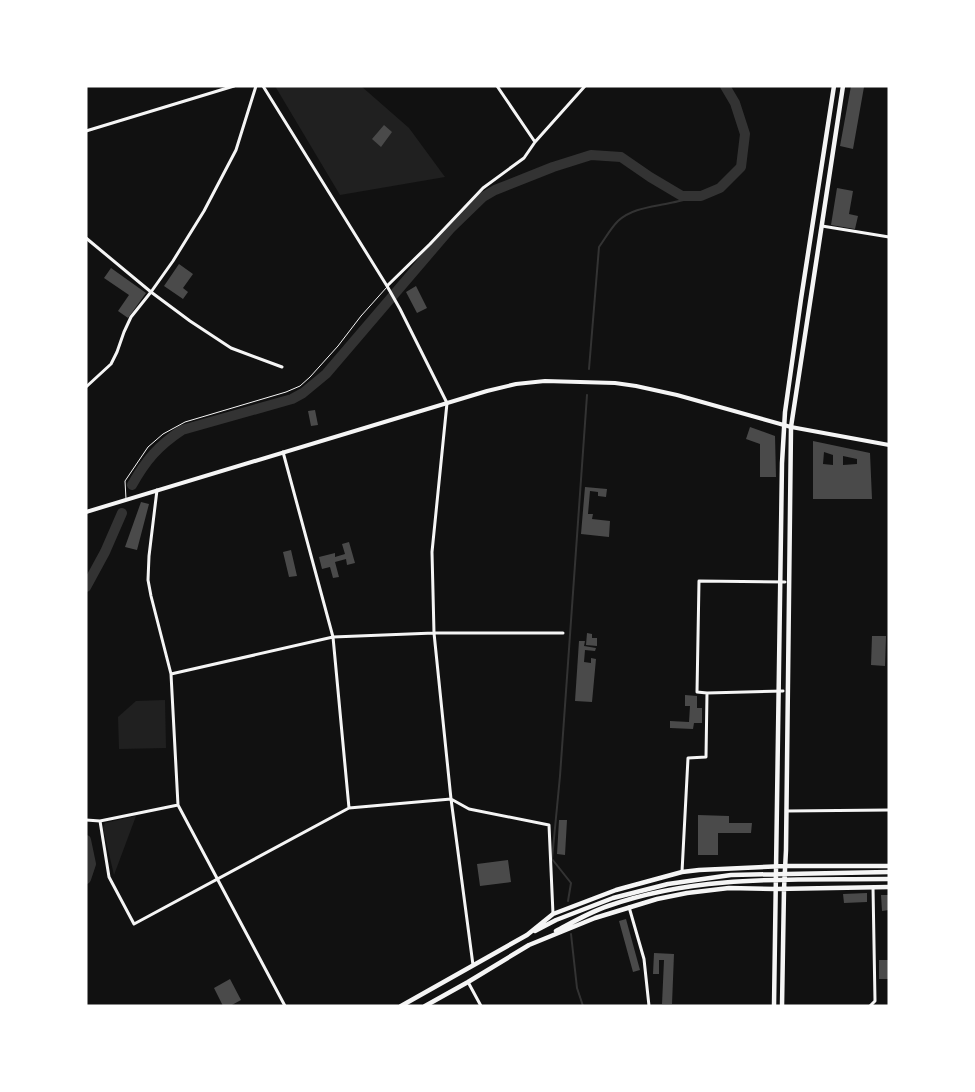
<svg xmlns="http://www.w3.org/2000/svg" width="975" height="1092" font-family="Helvetica,sans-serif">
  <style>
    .green { fill: #202020 }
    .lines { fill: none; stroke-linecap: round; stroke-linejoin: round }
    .stream { stroke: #333; stroke-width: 2 }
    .river { stroke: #333; stroke-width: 10 }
    .building { fill: #4a4a4a; fill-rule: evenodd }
    .service { stroke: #f5f5f5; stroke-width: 1 }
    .minor { stroke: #f5f5f5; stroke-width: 3 }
    .tertiary { stroke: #f5f5f5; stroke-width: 4 }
    .primary { stroke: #f5f5f5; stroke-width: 4.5 }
  </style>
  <rect width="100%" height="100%" fill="#111"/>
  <path class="green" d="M275,86h86l48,42 36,49 -105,18z
    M165,700l1,48 -47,1 -1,-32 18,-16z
    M136,816l-22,59 -11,-47 2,-5z"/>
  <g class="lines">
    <path class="stream" d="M589,369l10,-122c6,-8 11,-18 19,-26 14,-13 34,-14 52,-18 10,-2 20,-5 31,-7
      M568,901l3,-18 -19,-24 8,-83 27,-381
      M571,934l6,54 6,18"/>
    <path class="river" d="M132,485c14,-25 26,-39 50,-55l110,-31 11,-6 23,-19 124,-145 33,-32 12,-7 58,-23 38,-12 30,2 29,20 32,19h19l19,-8 21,-21 4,-33 -10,-31 -10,-17
      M86,587l19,-35 17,-39
      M86,840l5,24 -5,15"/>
  </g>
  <path class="building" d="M851,86l13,1 -11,62 -13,-3z
    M384,125l8,7 -11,15 -9,-8z
    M837,188l16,3 -4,23 9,2 -3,13 -24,-4z
    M179,264l14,10 -10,14 5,4 -5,7 -19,-13z
    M111,268l35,25 -18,25 -10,-7 11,-16 -25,-17z
    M416,286l11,22 -10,5 -11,-21z
    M315,410l3,15 -7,1 -3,-15z
    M750,427l25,9 1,41h-16v-33l-14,-5z
    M813,441l57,12 2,46h-59zM824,452l9,3v10l-10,-1zM843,456l14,3v5l-14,1z
    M585,487l22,2 -1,8 -8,-1v-4l-8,-1 -2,23h5l-1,5 18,2 -1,16 -28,-3z
    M141,502l8,2 -12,46 -12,-3z
    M349,542l6,21 -8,2 -1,-6 -11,3 4,15 -6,1 -3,-11 -8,2 -3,-12 16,-4v4l10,-3 -3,-10z
    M291,550l6,26 -8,1 -6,-25z
    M587,633l5,1v4h5v8l-11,-1z
    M872,636h14l-1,30 -14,-1z
    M579,641h6l-1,5 12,2 -1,3 -10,-1 -1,12 7,1v-5l5,1 -4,43 -17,-1z
    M685,695l12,1v12h5v15h-8l-1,6 -23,-1v-7l19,1 1,-16h-5z
    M698,815l31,1v7h23l-1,10h-33v22h-20z
    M559,820h8l-2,35 -8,-1z
    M508,860l3,22 -31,4 -3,-22z
    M867,893v9l-23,1 -1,-9z
    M881,895h8v15l-7,1z
    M626,919l14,51 -7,2 -14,-51z
    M654,953l20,1 -2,50h-10l2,-44h-5v14h-6z
    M879,960h9v19h-9z
    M230,979l11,21 -11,6h-7l-9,-18z"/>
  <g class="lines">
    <path class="service" d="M126,499l-1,-18 23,-34 15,-13 22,-12 101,-30 14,-6 10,-9 28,-31 23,-30 26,-29"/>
    <path class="minor" d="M263,86l124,200 13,23 47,94 -15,149 2,81 17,166 22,166
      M497,86l38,56
      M86,131l148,-45
      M822,226l67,11
      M86,238l65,54 39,29 41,27 51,19
      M387,286l43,-42 53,-56 41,-30 11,-16 50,-56
      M86,387l25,-23 6,-12 7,-20 7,-15 20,-25 22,-31 31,-50 32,-61 20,-64
      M283,452l50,185 16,171
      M157,490l-8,66 -1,24 3,16 20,78 7,131 107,201
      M171,674l162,-37 101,-4h129
      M783,691l-76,2 -10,-1 2,-111 86,1
      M787,811l102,-1
      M86,820l14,1 78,-16
      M100,821l9,56 25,47 215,-116 102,-9 18,10 80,16 4,89
      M682,872l6,-114 18,-1 1,-64
      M629,907l15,52 5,47
      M468,982l13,24
      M870,1006l5,-5 -2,-114"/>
    <path class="tertiary" d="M86,512l401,-121 29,-7 29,-3 70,2 21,3 41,9 114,32 98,18"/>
    <path class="primary" d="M535,931l21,-11 57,-22 55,-14 63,-9 158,-3
      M556,931c17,-9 34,-19 52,-25 90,-32 187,-26 281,-27
      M401,1006l126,-71 26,-21 63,-24 66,-18 17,-2 86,-4h104
      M425,1006l43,-24 61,-37 66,-27 62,-19 30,-6 42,-5 47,1 113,-2
      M774,1006l8,-543 3,-51 16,-113 33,-213
      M782,1006l2,-117 2,-39 5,-423 52,-341"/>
  </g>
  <rect width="975" height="1092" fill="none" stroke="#ffffff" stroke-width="175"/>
</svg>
